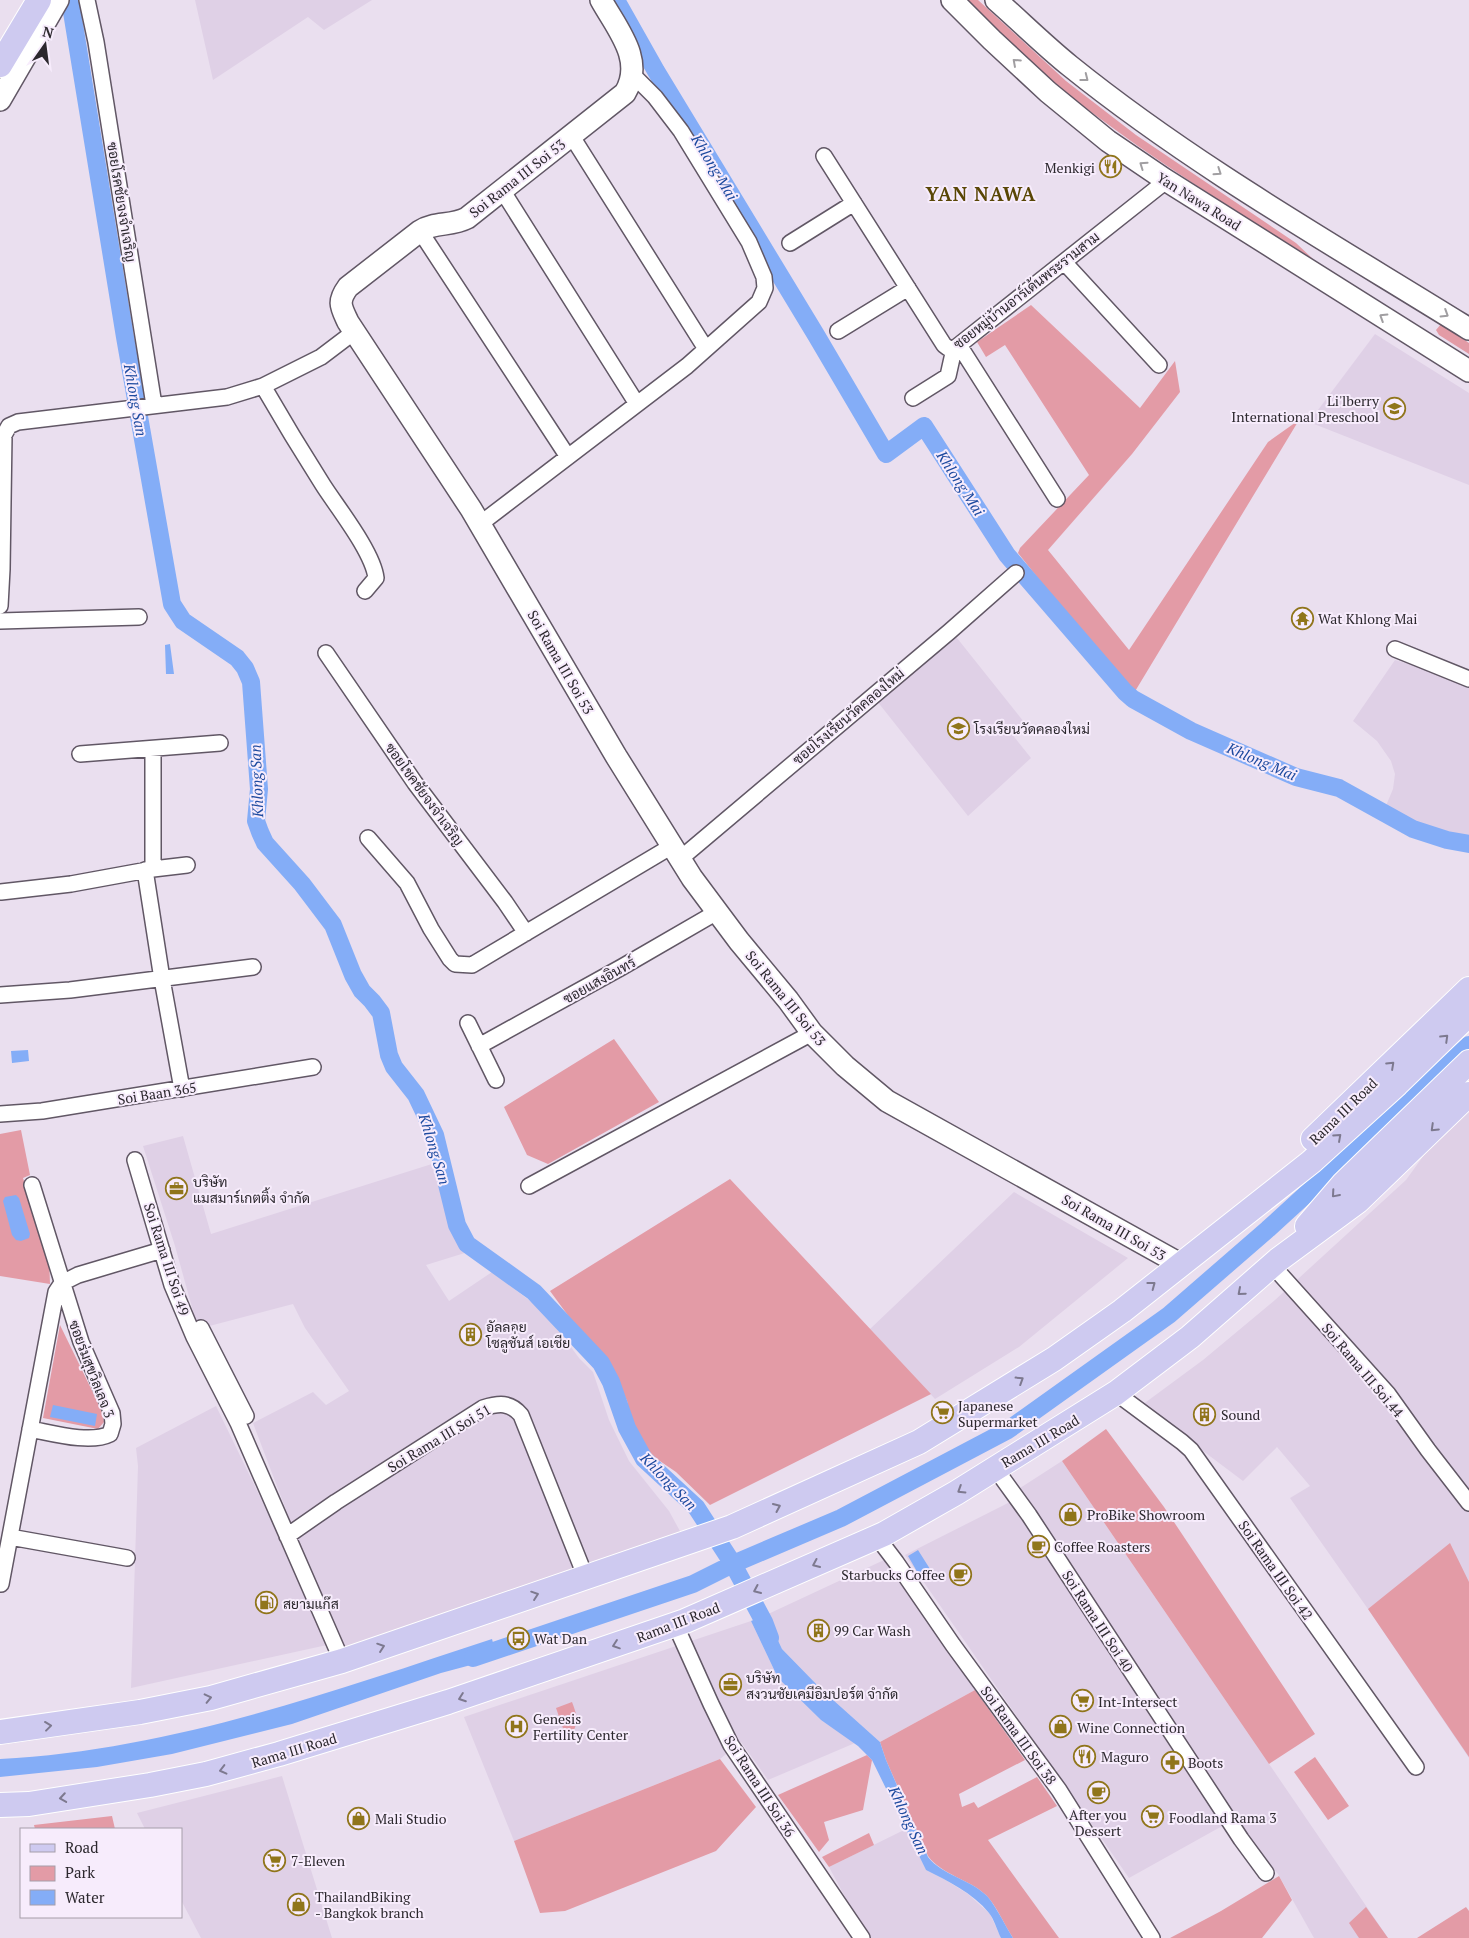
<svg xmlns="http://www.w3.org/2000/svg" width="1469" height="1938" font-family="'PT Serif',Sarabun,serif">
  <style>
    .built { fill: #dfd0e6 }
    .green { fill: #e39ba6 }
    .water { fill: #84adf7 }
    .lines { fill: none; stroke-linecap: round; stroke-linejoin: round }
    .canal { stroke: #84adf7; stroke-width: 18 }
    .street-casing { stroke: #615765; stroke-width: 18 }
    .secondary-casing { stroke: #615765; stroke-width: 24 }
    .primary-casing { stroke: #fff; stroke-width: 26 }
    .street { stroke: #fff; stroke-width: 15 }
    .secondary { stroke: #fff; stroke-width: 21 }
    .primary { stroke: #cecaf0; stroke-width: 24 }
    .oneway { stroke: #a09ea1 }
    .oneway2 { stroke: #7d798f }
    .labels { text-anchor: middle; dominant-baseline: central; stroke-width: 4; stroke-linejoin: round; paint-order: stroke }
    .poi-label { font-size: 14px; fill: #2c282e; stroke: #f7ecfc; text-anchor: start }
    .street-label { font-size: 14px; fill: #2c282e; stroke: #f7ecfc }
    .water-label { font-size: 15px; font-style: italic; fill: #1d4a9f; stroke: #f7ecfc }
    .district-label { font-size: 19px; font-weight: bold; letter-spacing: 1px; fill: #594605; stroke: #f7ecfc }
  </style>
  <rect width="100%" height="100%" fill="#eadfef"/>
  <path class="built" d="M195,0h177l-48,30 -16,-13 -95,63z
    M1375,334l94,59v92l-160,-63z
    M953,633l71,89 -13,11 20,25 -63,58 -91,-115z
    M1395,660l31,9 43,16v154l-22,-2 -23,-7 -39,-22 8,-19 2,-15 -4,-13 -14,-20 -24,-20z
    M1469,1108v650l-101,-149 -78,-111 20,-12 -33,-39 -34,34 -101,-76 61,-45 72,-60 131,-120 26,-36z
    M183,1136l28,98 224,-71 23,76 10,13 -42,13 23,36 43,-29 54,41 33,45 14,14 16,48 20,41 40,50 12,22 -337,114 -48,-111 -43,-113 60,-31 13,13 23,-14 -44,-63 -12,-24 -95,25 -23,-83 -32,-100z
    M1014,1192l114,66 -109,89 -84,52 -65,-70z
    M216,1406l62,128 49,111 -196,43 7,-222 -2,-18z
    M1062,1461l326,477h-74l-36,-64 -32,-37 -229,-347z
    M1010,1502l214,323 -95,53 -224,-323z
    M884,1560l91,130 -95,52 -58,-52 -40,-41 -16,-34z
    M751,1621l27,57 43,42 34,23 -87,37 -27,-38 -21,17 -206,82 -50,-124z
    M282,1776l50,162h-131l-20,-38v-71h-36l-8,-16z
    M906,1829l20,41 18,9 24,15 22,20 11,24h-134l-38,-71z"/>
  <path class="green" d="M967,0h11l88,81 70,54 160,108 17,16c-86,-53 -172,-107 -252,-170 -33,-26 -64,-58 -94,-89z
    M1031,305l109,103 35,-47 5,31 -48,62 -84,96 81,100 139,-208 31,-22 -165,273 -15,-13 -101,-127 2,-5 69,-73 -84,-130 -19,12 -9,-15z
    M1441,324l28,19v11l-30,-19 -3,-5z
    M614,1039l45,63 -111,62 -21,-9 -23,-48z
    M21,1130l9,45 -7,3 26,79 1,27 -50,-8v-142z
    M730,1179l201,215 -221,111 -34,-33 -25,-17 -19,-32 -5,-22 -13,-30 -36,-42 -28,-38z
    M60,1325l41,84 3,13 -6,7 -55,-11z
    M1106,1429l58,78 151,227 -46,30 -207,-303z
    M1450,1543l19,39v175l-101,-148z
    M975,1690l50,70 -66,34 3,13 12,-5 4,6 59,-31 20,29 -69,34 71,98h-46c-8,-12 -17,-33 -27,-43 -17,-16 -44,-20 -58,-39l-42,-96 -6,-18z
    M572,1702c4,11 7,17 2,28l-9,4 -9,-26z
    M867,1755l5,5 -9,50 -39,12 5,18 -10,12 -41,-57z
    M1315,1757l34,49 -21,14 -34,-48z
    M720,1759l36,48 -40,44 -151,60 -25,2 -26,-72z
    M112,1816l3,13h-80l-1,-4z
    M869,1833l5,12 -45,22 -7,-10z
    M1279,1876l13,24 -30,38h-92l51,-27z
    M1366,1907l22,31h-29l-10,-15z
    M1466,1907l3,4v27h-52z"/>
  <path class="water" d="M170,644l4,30h-8l-1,-29z
    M28,1050l1,11 -17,2 -1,-12z
    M16,1195l3,3 11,36 -1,4 -8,3 -5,-1 -4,-5 -9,-34 2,-4z
    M53,1405l44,9 -2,12 -45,-9z
    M918,1550l12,19 -11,6 -11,-19z
    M766,1615l16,34 40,41 58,52 6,18 42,97c14,18 41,22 58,38 9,9 20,32 27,43h-12c-4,-8 -7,-19 -12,-25 -16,-20 -41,-32 -63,-43l-54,-110 -14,-14 -37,-26 -43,-42 -27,-57z
    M492,1639l5,19 -56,15 -149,51 -120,30 -75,13 -97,10v-18c170,-9 331,-67 492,-120z"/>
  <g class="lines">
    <path class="canal" d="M616,0l40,71 160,264 70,119 38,-28 83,129 118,137 8,7 58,32 105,46 43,11 74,41 34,11 22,4
      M71,6l54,331 47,267 11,17 54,37 8,10 6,14 8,107 -3,32 4,11 5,11 37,41 31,41 20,50 9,16 10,10 9,12 8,42 5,12 22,28 19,40 22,90 10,19 67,48 67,71 10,19 16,46 17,31 52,48 37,57 31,58 6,16
      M473,1658l220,-74 40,-20 108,-46 167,-88 161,-115 99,-86 201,-184"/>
    <defs>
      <path id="street" d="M87,0l9,42 58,363
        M571,135l135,214
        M824,156l120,189 4,3 6,1 212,-168
        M502,190l135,214
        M420,231l148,226
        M790,243l64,-40
        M1064,262l95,103
        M838,331l70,-43
        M959,345l98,154
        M263,386c19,33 39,66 60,99 14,22 50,67 53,93l-11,13
        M913,398l35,-22 6,-27
        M480,524l207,-158 72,-64 6,-14 -1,-11 -15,-35 -68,-111 -26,-34 -22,-22
        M0,606l2,-37 2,-134 5,-9 9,-4 209,-25 36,-11 58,-29 33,-25
        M0,621l139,-4
        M1395,649l74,30
        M326,653l89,130 90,119 21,31
        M80,754l140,-11
        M368,838l39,45 24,46 19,30 5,5 17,1 200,-119
        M680,859l269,-227 67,-59
        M153,869v-120
        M145,870l17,109 20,110
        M1,892l70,-8 82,-15 34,-4
        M0,995l70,-5 183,-23
        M468,1023l28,57
        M479,1046l143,-79 95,-55
        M0,1114l42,-3 271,-44
        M135,1160l37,125 22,52 44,86 104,238
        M529,1186l283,-153
        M1272,1265l116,129 40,56 41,53
        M201,1328l45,88
        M1116,1393l66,49 9,8 225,317
        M30,1429c22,4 60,15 80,5l3,-10 -1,-11 -31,-71 -49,-157
        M995,1468l34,47 212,324 25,34
        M287,1536l49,-34 147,-94c16,-5 27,-6 38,7l65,163
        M10,1537l117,21
        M877,1537l19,25 57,83 106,145 93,148
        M1,1584l55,-292 6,-9 16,-8 84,-25
        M675,1624l36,80 20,41 131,193"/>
      <path id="secondary" d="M601,0c16,29 44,60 24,93l-158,125c-15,8 -33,4 -47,13l-72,56c-11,15 -7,20 0,35l123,187 145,247 76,122 47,63 49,59 24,33 33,33 42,35 293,163
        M952,0l40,40 56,52 60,49 56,38 305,192
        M996,0c25,22 48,45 74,66 124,100 264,179 399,263
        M0,100l58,-100"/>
      <path id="primary" d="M0,65l39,-65
        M1313,1139l156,-150
        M1307,1226l37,-43 125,-121
        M0,1732l140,-20 71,-14 131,-37 390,-134 187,-85 135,-83 68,-48 189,-149 86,-78 72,-70
        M0,1805l29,-1 121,-19 56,-11 73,-20 169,-52 237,-81 199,-87 72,-41 160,-100 74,-56 88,-77 80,-59 111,-107"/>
    </defs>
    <use href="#street" class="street-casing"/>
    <use href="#secondary" class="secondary-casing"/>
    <use href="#primary" class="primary-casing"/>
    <use href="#street" class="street"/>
    <use href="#secondary" class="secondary"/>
    <use href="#primary" class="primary"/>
  </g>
  <defs><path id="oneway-chevron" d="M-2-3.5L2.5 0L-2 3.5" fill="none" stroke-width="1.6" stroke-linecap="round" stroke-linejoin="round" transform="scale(1.25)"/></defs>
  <g class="oneway">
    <use href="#oneway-chevron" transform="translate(1016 62) rotate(-138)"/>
    <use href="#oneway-chevron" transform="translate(1085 78) rotate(38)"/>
    <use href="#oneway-chevron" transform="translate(1143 165) rotate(-145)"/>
    <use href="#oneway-chevron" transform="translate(1218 172) rotate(34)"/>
    <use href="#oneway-chevron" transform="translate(1445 314) rotate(32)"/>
    <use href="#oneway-chevron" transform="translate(1383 317) rotate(-148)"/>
  </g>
  <g class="oneway2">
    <use href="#oneway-chevron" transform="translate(1445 1038) rotate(-44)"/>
    <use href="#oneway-chevron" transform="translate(1391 1065) rotate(-43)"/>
    <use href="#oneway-chevron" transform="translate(1434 1128) rotate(136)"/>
    <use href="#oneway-chevron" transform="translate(1338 1137) rotate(-42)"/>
    <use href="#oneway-chevron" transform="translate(1335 1194) rotate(131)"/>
    <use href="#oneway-chevron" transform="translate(1152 1285) rotate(-37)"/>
    <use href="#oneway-chevron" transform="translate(1241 1292) rotate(139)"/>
    <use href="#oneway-chevron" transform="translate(1020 1380) rotate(-32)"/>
    <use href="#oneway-chevron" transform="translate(961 1490) rotate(148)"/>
    <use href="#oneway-chevron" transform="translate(777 1507) rotate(-24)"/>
    <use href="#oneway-chevron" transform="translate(816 1564) rotate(156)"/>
    <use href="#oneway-chevron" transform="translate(757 1590) rotate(156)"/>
    <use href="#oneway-chevron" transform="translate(535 1595) rotate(-19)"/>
    <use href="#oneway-chevron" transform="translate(616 1645) rotate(161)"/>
    <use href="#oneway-chevron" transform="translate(381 1647) rotate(-19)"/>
    <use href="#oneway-chevron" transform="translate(208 1698) rotate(-13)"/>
    <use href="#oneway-chevron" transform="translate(462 1698) rotate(160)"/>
    <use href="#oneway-chevron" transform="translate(48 1726) rotate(-7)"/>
    <use href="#oneway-chevron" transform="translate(223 1770) rotate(166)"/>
    <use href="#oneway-chevron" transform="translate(63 1798) rotate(171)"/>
  </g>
  <defs>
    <symbol id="restaurant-ring" viewBox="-11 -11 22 22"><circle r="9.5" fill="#f7ecfc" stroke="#90751b" stroke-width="1.5"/><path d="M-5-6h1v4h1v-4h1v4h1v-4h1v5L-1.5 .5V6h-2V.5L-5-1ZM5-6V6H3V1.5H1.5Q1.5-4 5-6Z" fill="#90751b"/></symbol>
    <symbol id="school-ring" viewBox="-11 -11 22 22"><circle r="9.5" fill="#f7ecfc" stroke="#90751b" stroke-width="1.5"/><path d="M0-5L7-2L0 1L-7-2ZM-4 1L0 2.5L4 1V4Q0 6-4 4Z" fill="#90751b"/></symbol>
    <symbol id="temple-ring" viewBox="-11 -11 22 22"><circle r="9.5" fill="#f7ecfc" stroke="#90751b" stroke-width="1.5"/><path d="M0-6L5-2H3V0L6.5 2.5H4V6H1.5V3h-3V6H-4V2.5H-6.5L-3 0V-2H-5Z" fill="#90751b"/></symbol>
    <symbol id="office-ring" viewBox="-11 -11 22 22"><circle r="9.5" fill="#f7ecfc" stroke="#90751b" stroke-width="1.5"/><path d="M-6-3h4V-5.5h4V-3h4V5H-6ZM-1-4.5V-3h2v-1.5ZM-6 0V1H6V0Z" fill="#90751b"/></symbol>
    <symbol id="building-ring" viewBox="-11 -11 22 22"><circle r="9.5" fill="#f7ecfc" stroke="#90751b" stroke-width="1.5"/><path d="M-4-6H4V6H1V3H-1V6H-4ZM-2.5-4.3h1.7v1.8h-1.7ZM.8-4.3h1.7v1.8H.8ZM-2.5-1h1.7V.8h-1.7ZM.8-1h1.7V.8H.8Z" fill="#90751b"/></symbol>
    <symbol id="supermarket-ring" viewBox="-11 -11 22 22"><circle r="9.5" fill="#f7ecfc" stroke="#90751b" stroke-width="1.5"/><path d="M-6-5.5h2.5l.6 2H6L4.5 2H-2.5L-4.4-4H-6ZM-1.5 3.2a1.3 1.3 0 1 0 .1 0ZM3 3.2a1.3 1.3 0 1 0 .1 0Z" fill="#90751b"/></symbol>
    <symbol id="shop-ring" viewBox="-11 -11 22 22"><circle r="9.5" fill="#f7ecfc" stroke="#90751b" stroke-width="1.5"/><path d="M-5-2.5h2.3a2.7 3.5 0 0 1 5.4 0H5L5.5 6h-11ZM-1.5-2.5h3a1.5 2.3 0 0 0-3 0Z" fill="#90751b"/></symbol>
    <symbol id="cafe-ring" viewBox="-11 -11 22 22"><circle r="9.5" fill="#f7ecfc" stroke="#90751b" stroke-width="1.5"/><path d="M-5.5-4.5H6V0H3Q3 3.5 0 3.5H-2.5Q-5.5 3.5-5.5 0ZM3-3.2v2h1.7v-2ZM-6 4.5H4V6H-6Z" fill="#90751b"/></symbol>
    <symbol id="fuel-ring" viewBox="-11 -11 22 22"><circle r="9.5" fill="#f7ecfc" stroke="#90751b" stroke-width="1.5"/><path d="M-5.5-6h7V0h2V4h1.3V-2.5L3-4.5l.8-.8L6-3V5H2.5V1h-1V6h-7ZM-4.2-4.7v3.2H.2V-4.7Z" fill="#90751b"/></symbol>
    <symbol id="bus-ring" viewBox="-11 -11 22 22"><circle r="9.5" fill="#f7ecfc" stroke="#90751b" stroke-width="1.5"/><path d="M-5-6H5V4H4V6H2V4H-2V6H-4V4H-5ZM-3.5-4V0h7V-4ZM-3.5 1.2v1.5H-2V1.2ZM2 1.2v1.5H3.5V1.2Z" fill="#90751b"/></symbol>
    <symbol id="hospital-ring" viewBox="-11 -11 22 22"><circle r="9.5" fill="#f7ecfc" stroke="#90751b" stroke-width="1.5"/><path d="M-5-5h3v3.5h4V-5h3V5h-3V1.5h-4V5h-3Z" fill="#90751b"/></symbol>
    <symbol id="pharmacy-ring" viewBox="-11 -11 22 22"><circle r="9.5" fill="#f7ecfc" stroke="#90751b" stroke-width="1.5"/><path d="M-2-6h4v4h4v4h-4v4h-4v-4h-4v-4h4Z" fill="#90751b"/></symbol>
  </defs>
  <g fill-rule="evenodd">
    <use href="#restaurant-ring" x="1098" y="154" width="25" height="25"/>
    <use href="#school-ring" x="1382" y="396" width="25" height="25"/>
    <use href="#temple-ring" x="1290" y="606" width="25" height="25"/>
    <use href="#school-ring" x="946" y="716" width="25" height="25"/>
    <use href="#office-ring" x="164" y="1176" width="25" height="25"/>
    <use href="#building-ring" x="458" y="1322" width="25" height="25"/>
    <use href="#supermarket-ring" x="930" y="1400" width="25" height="25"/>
    <use href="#building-ring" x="1192" y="1402" width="25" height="25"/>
    <use href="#shop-ring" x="1058" y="1502" width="25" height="25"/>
    <use href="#cafe-ring" x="1026" y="1534" width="25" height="25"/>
    <use href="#cafe-ring" x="948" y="1562" width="25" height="25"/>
    <use href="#fuel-ring" x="254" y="1590" width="25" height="25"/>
    <use href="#building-ring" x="806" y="1618" width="25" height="25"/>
    <use href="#bus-ring" x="506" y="1626" width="25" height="25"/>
    <use href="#office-ring" x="718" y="1672" width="25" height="25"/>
    <use href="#supermarket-ring" x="1070" y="1688" width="25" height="25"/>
    <use href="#hospital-ring" x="504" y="1714" width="25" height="25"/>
    <use href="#shop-ring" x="1048" y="1714" width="25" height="25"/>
    <use href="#restaurant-ring" x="1072" y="1744" width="25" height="25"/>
    <use href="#pharmacy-ring" x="1160" y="1750" width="25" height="25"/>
    <use href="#cafe-ring" x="1086" y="1780" width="25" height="25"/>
    <use href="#supermarket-ring" x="1140" y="1804" width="25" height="25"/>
    <use href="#shop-ring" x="346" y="1806" width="25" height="25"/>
    <use href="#supermarket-ring" x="262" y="1848" width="25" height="25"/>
    <use href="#shop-ring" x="286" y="1892" width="25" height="25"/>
  </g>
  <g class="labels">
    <g class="poi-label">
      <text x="1095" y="167" text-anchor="end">Menkigi</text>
      <text x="1379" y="400" text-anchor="end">Li'lberry<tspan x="1379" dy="16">International Preschool</tspan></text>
      <text x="1318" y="618">Wat Khlong Mai</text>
      <text x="974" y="728">โรงเรียนวัดคลองใหม่</text>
      <text x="193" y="1181">บริษัท<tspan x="193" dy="16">แมสมาร์เกตติ้ง จำกัด</tspan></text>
      <text x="486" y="1326">อัลลอย<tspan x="486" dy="16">โซลูชั่นส์ เอเชีย</tspan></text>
      <text x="958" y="1405">Japanese<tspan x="958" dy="16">Supermarket</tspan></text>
      <text x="1221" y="1414">Sound</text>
      <text x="1087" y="1514">ProBike Showroom</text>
      <text x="1054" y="1546">Coffee Roasters</text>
      <text x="945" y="1574" text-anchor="end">Starbucks Coffee</text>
      <text x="283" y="1603">สยามแก๊ส</text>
      <text x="834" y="1630">99 Car Wash</text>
      <text x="534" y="1638">Wat Dan</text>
      <text x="746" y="1677">บริษัท<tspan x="746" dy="16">สงวนชัยเคมีอิมปอร์ต จำกัด</tspan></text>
      <text x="1098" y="1701">Int-Intersect</text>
      <text x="533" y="1718">Genesis<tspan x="533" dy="16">Fertility Center</tspan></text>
      <text x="1077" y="1727">Wine Connection</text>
      <text x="1101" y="1756">Maguro</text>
      <text x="1188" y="1762">Boots</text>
      <text x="1098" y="1814" text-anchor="middle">After you<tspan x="1098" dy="16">Dessert</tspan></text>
      <text x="1169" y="1817">Foodland Rama 3</text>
      <text x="375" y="1818">Mali Studio</text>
      <text x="291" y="1860">7-Eleven</text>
      <text x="315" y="1896">ThailandBiking<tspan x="315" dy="16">- Bangkok branch</tspan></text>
    </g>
    <g class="street-label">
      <text transform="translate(517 178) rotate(-38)">Soi Rama III Soi 53</text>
      <text transform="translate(1199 201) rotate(32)">Yan Nawa Road</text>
      <text transform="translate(122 202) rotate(81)">ซอยโรคชัยจงจำเจริญ</text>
      <text transform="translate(1026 290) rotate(-38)">ซอยหมู่บ้านอาร์เด้นพระรามสาม</text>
      <text transform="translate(561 662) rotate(60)">Soi Rama III Soi 53</text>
      <text transform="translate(848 716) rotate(-40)">ซอยโรงเรียนวัดคลองใหม่</text>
      <text transform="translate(425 794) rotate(54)">ซอยโชคชัยจงจำเจริญ</text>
      <text transform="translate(599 980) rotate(-29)">ซอยแสงอินทร์</text>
      <text transform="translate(786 998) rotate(51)">Soi Rama III Soi 53</text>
      <text transform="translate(157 1093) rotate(-9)">Soi Baan 365</text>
      <text transform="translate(1343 1111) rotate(-44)">Rama III Road</text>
      <text transform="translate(1114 1227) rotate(30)">Soi Rama III Soi 53</text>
      <text transform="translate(167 1259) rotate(72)">Soi Rama III Soi 49</text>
      <text transform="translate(92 1369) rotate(69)">ซอยร่มสุขวิลเลจ 3</text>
      <text transform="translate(1363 1370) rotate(50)">Soi Rama III Soi 44</text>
      <text transform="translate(439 1438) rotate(-31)">Soi Rama III Soi 51</text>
      <text transform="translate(1040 1441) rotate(-31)">Rama III Road</text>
      <text transform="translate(1276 1570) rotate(55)">Soi Rama III Soi 42</text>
      <text transform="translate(1098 1621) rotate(57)">Soi Rama III Soi 40</text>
      <text transform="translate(678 1622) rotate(-21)">Rama III Road</text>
      <text transform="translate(1019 1735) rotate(54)">Soi Rama III Soi 38</text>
      <text transform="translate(294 1750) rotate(-17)">Rama III Road</text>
      <text transform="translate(760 1786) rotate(57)">Soi Rama III Soi 36</text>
    </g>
    <g class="water-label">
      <text transform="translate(715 167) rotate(59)">Khlong Mai</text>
      <text transform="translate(136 400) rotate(80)">Khlong San</text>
      <text transform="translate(961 483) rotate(57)">Khlong Mai</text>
      <text transform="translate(1262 761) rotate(23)">Khlong Mai</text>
      <text transform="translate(256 781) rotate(-92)">Khlong San</text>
      <text transform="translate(435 1149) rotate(73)">Khlong San</text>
      <text transform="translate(669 1481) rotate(46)">Khlong San</text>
      <text transform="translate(909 1820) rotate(65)">Khlong San</text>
    </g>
    <g class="district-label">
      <text x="981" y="193">YAN NAWA</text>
    </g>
  </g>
  <rect x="20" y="1828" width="162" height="90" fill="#f7ecfc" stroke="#a69eaa"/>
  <rect x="30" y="1844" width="25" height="8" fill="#cecaf0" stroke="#a69eaa"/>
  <text x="65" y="1853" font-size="15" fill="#2c282e">Road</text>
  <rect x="30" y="1866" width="25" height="15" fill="#e39ba6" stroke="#a69eaa"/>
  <text x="65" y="1878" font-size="15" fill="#2c282e">Park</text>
  <rect x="30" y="1890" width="25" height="15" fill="#84adf7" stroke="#a69eaa"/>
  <text x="65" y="1903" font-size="15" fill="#2c282e">Water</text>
  <g transform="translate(45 45) rotate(14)" stroke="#f7ecfc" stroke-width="4" paint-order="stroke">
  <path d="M0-4L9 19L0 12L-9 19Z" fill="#2c282e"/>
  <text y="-8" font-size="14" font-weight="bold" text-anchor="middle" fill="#2c282e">N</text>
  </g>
</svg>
